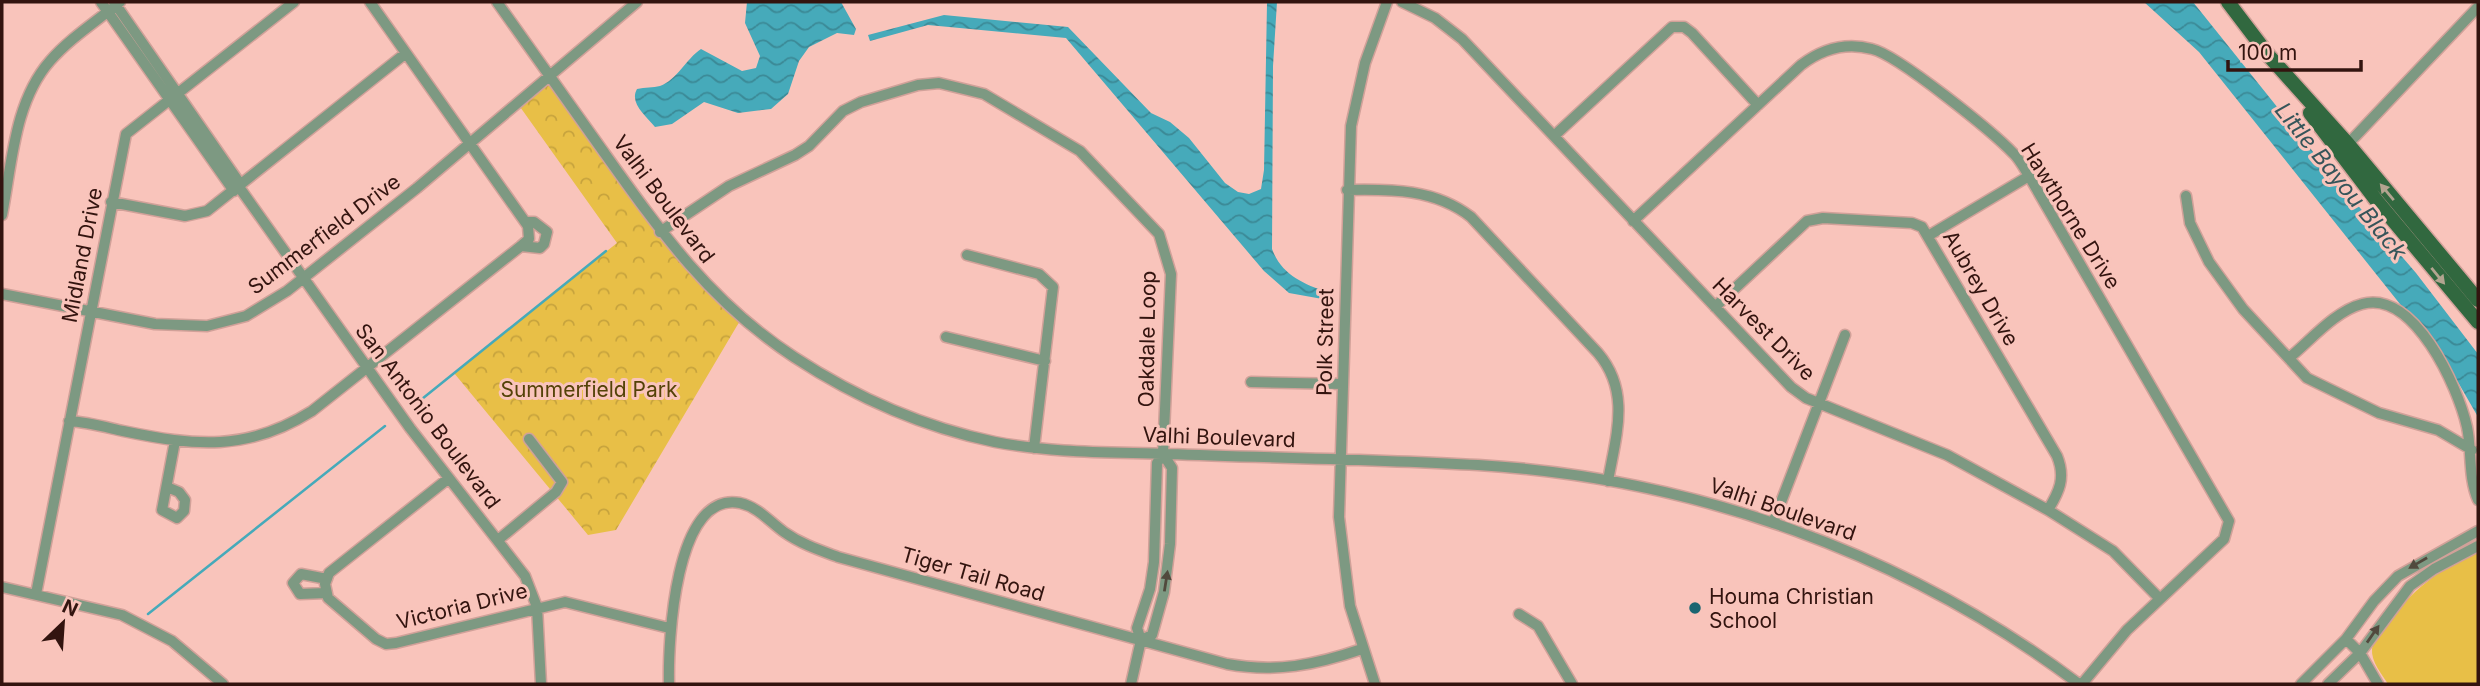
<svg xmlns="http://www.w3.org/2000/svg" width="2480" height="686" font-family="Inter,sans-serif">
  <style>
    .green { fill: #e8bf47 }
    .park { fill: url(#park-crowns) }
    .water { fill: url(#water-waves) }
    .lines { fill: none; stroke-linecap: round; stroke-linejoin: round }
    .stream { stroke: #46aaba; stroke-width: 2.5 }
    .minor-casing { stroke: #d1a199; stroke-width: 13 }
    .major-casing { stroke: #d1a199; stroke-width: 17 }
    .minor { stroke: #7d9982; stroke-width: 10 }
    .major { stroke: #31683f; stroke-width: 14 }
    .oneway { fill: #b3a490 }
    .oneway2 { fill: #51493d }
    .poi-dot { fill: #1b6571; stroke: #f9c4bb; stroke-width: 2.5 }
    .labels { text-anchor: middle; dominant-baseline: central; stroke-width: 6; stroke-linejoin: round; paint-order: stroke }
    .street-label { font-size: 21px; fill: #33140f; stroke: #f9c4bb }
    .park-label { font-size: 21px; fill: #544207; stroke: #f9c4bb }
    .poi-label { font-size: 21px; fill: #33140f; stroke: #f9c4bb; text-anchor: start }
    .water-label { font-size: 23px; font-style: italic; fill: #36555a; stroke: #f9c4bb }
  </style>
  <defs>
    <pattern id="park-crowns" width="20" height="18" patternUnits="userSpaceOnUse" patternTransform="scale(1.75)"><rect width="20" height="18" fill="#e8bf47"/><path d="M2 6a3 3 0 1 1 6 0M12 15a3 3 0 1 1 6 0" fill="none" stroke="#c7a33d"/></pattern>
    <pattern id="water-waves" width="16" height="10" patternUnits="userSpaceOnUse" patternTransform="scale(1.75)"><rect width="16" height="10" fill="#46aaba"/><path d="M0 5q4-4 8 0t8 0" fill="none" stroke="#3b8996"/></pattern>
  </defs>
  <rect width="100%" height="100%" fill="#f9c4bb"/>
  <path class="green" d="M2478,551v133h-90c-6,-10 -17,-22 -16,-35 1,-8 8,-16 13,-23 25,-34 55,-58 93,-75z"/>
  <path class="park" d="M547,75l103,142 91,102 -125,211 -28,5 -134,-162 163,-130 -99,-139z"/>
  <path class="water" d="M747,2h94l15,27 -2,6 -17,-2 -28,14 -10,14 -11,33 -17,15 -33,4 -34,-11 -32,22 -17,3c-9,-11 -26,-24 -18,-38 8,-2 16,-1 23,-3 17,-6 26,-27 41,-37l41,22 14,-3 4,-12 -15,-33z
    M1277,2l-4,64 -1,183c9,25 31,35 55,43l1,8 -39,-7 -25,-22 -198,-233 -138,-13 -58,16 -2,-6 76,-20 124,12 83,86 19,9 19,16 36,45 13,9 11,2 12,-5 3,-19 3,-167z
    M2144,2h49l137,171 86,100 62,81v63l-31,-54 -248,-311z"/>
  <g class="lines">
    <path class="stream" d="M412,407l194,-156
      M148,614l237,-188"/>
    <defs>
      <path id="minor" d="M101,2l133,189
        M114,2l127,183
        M370,2l158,224 1,13 -8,7
        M497,2c35,49 70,99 106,149 57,80 107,151 191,206 61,40 129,70 201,85 57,11 115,10 173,12 103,4 207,5 310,11 217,13 428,89 601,219
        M1402,2l33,16 27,21 329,348 15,11 141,57 101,55 65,41 47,48
        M1554,136l118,-109h12l8,6 66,72
        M2348,144l129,-136
        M239,187l171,241 115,148 12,31 4,77
        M1347,190c45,-1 88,-1 124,27l127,136c33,39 18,82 10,128
        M2186,196l4,27 19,39 34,47 64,69 72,35 59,17 34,20
        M111,202l74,14 22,-5 199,-158
        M2,215c10,-51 12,-113 48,-154 20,-23 47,-40 70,-59
        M1633,221l168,-156c21,-16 45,-23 71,-16 26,6 121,83 142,105 6,6 10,14 15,22l200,345 -5,18 -97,91 -45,54
        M660,232l69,-46 66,-31 14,-9 34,-35 18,-9 57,-17 21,-2 45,11 96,57 79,83 12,40 -8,180 -6,9 -3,99 -4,27 -13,39 4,12 -10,44
        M1928,236l101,-60
        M967,255l72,19 14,13 -19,161
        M2,294l153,30 52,2 39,-10 41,-25 130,-103 220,-186
        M1715,307l92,-86 16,-3 89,5 10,4 135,229c9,22 2,36 -9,54
        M946,337l99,24
        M2289,358c21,-17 46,-47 73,-54 52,-15 96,83 105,123 5,24 1,50 11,73
        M1251,382l92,2
        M69,421c18,1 36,6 54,10 72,15 124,21 189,-20l209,-165 19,2 4,-4 3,-12 -13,-10h-9
        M449,478l-120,95 -4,11 3,14 48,41 10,5 10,-1 169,-41 104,26
        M167,487l12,5 6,8 -1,11 -7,7 -15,-8 13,-69
        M1773,523l72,-188
        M498,540l58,-48 6,-10 -33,-43
        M2,587l120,28 50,26 51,43
        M326,593l-26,1 -7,-11 8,-9 26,5
        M36,594l90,-460 168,-132
        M1519,614l19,12 34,58
        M2346,639l14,14 18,31
        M1141,640l11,-5 12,-43 6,-48 2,-76 -9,-14
        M669,684c-1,-41 5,-194 71,-181 18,4 30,19 44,29 17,12 35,18 54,25l389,107c49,9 88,1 135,-15
        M1375,684l-25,-78 -11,-89 12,-391 14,-63 22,-61
        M2301,684l45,-45 28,-38 24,-25 80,-45
        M2328,684l32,-31 50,-67 24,-17 44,-23"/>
      <path id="major" d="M2228,2l41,54 79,88 130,156
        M2310,113l66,87 102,122"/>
    </defs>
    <use href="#minor" class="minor-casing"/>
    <use href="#major" class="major-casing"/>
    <use href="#minor" class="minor"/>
    <use href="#major" class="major"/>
  </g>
  <defs><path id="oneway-solid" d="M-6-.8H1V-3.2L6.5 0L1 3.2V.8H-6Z" transform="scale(1.75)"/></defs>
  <g class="oneway">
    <use href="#oneway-solid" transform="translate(2387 192) rotate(-130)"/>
    <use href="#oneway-solid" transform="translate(2438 276) rotate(51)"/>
  </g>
  <g class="oneway2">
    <use href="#oneway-solid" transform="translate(2418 563) rotate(150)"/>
    <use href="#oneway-solid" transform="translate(1166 581) rotate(-81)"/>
    <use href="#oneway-solid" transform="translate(2373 634) rotate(-55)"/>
  </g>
  <circle class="poi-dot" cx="1695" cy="608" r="7"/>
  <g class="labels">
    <g class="street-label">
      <text transform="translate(664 199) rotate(53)">Valhi Boulevard</text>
      <text transform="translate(2071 216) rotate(58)">Hawthorne Drive</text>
      <text transform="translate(324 234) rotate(-37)">Summerfield Drive</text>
      <text transform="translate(82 255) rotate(-79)">Midland Drive</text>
      <text transform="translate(1981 288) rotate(60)">Aubrey Drive</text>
      <text transform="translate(1764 329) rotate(45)">Harvest Drive</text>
      <text transform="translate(1147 339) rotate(-89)">Oakdale Loop</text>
      <text transform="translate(1325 342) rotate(-89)">Polk Street</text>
      <text transform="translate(428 416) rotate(53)">San Antonio Boulevard</text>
      <text transform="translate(1219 437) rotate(2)">Valhi Boulevard</text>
      <text transform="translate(1783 509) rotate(19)">Valhi Boulevard</text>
      <text transform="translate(973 574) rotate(16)">Tiger Tail Road</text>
      <text transform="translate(462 606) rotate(-14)">Victoria Drive</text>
    </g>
    <g class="park-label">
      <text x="589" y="389">Summerfield Park</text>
    </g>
    <g class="poi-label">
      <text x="1709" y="596">Houma Christian<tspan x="1709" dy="24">School</tspan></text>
    </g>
    <g class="water-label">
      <text transform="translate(2341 181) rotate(51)">Little Bayou Black</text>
    </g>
  </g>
  <rect width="2480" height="686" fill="none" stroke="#33140f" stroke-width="7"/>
  <g transform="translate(63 623) rotate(25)" stroke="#f9c4bb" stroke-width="5" paint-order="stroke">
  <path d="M0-5L12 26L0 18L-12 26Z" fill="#33140f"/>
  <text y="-10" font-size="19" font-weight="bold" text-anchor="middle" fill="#33140f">N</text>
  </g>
  <path d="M2228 60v10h133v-10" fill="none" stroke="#33140f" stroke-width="3.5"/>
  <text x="2238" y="60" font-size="21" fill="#33140f" stroke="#f9c4bb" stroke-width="5" paint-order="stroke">100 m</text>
</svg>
